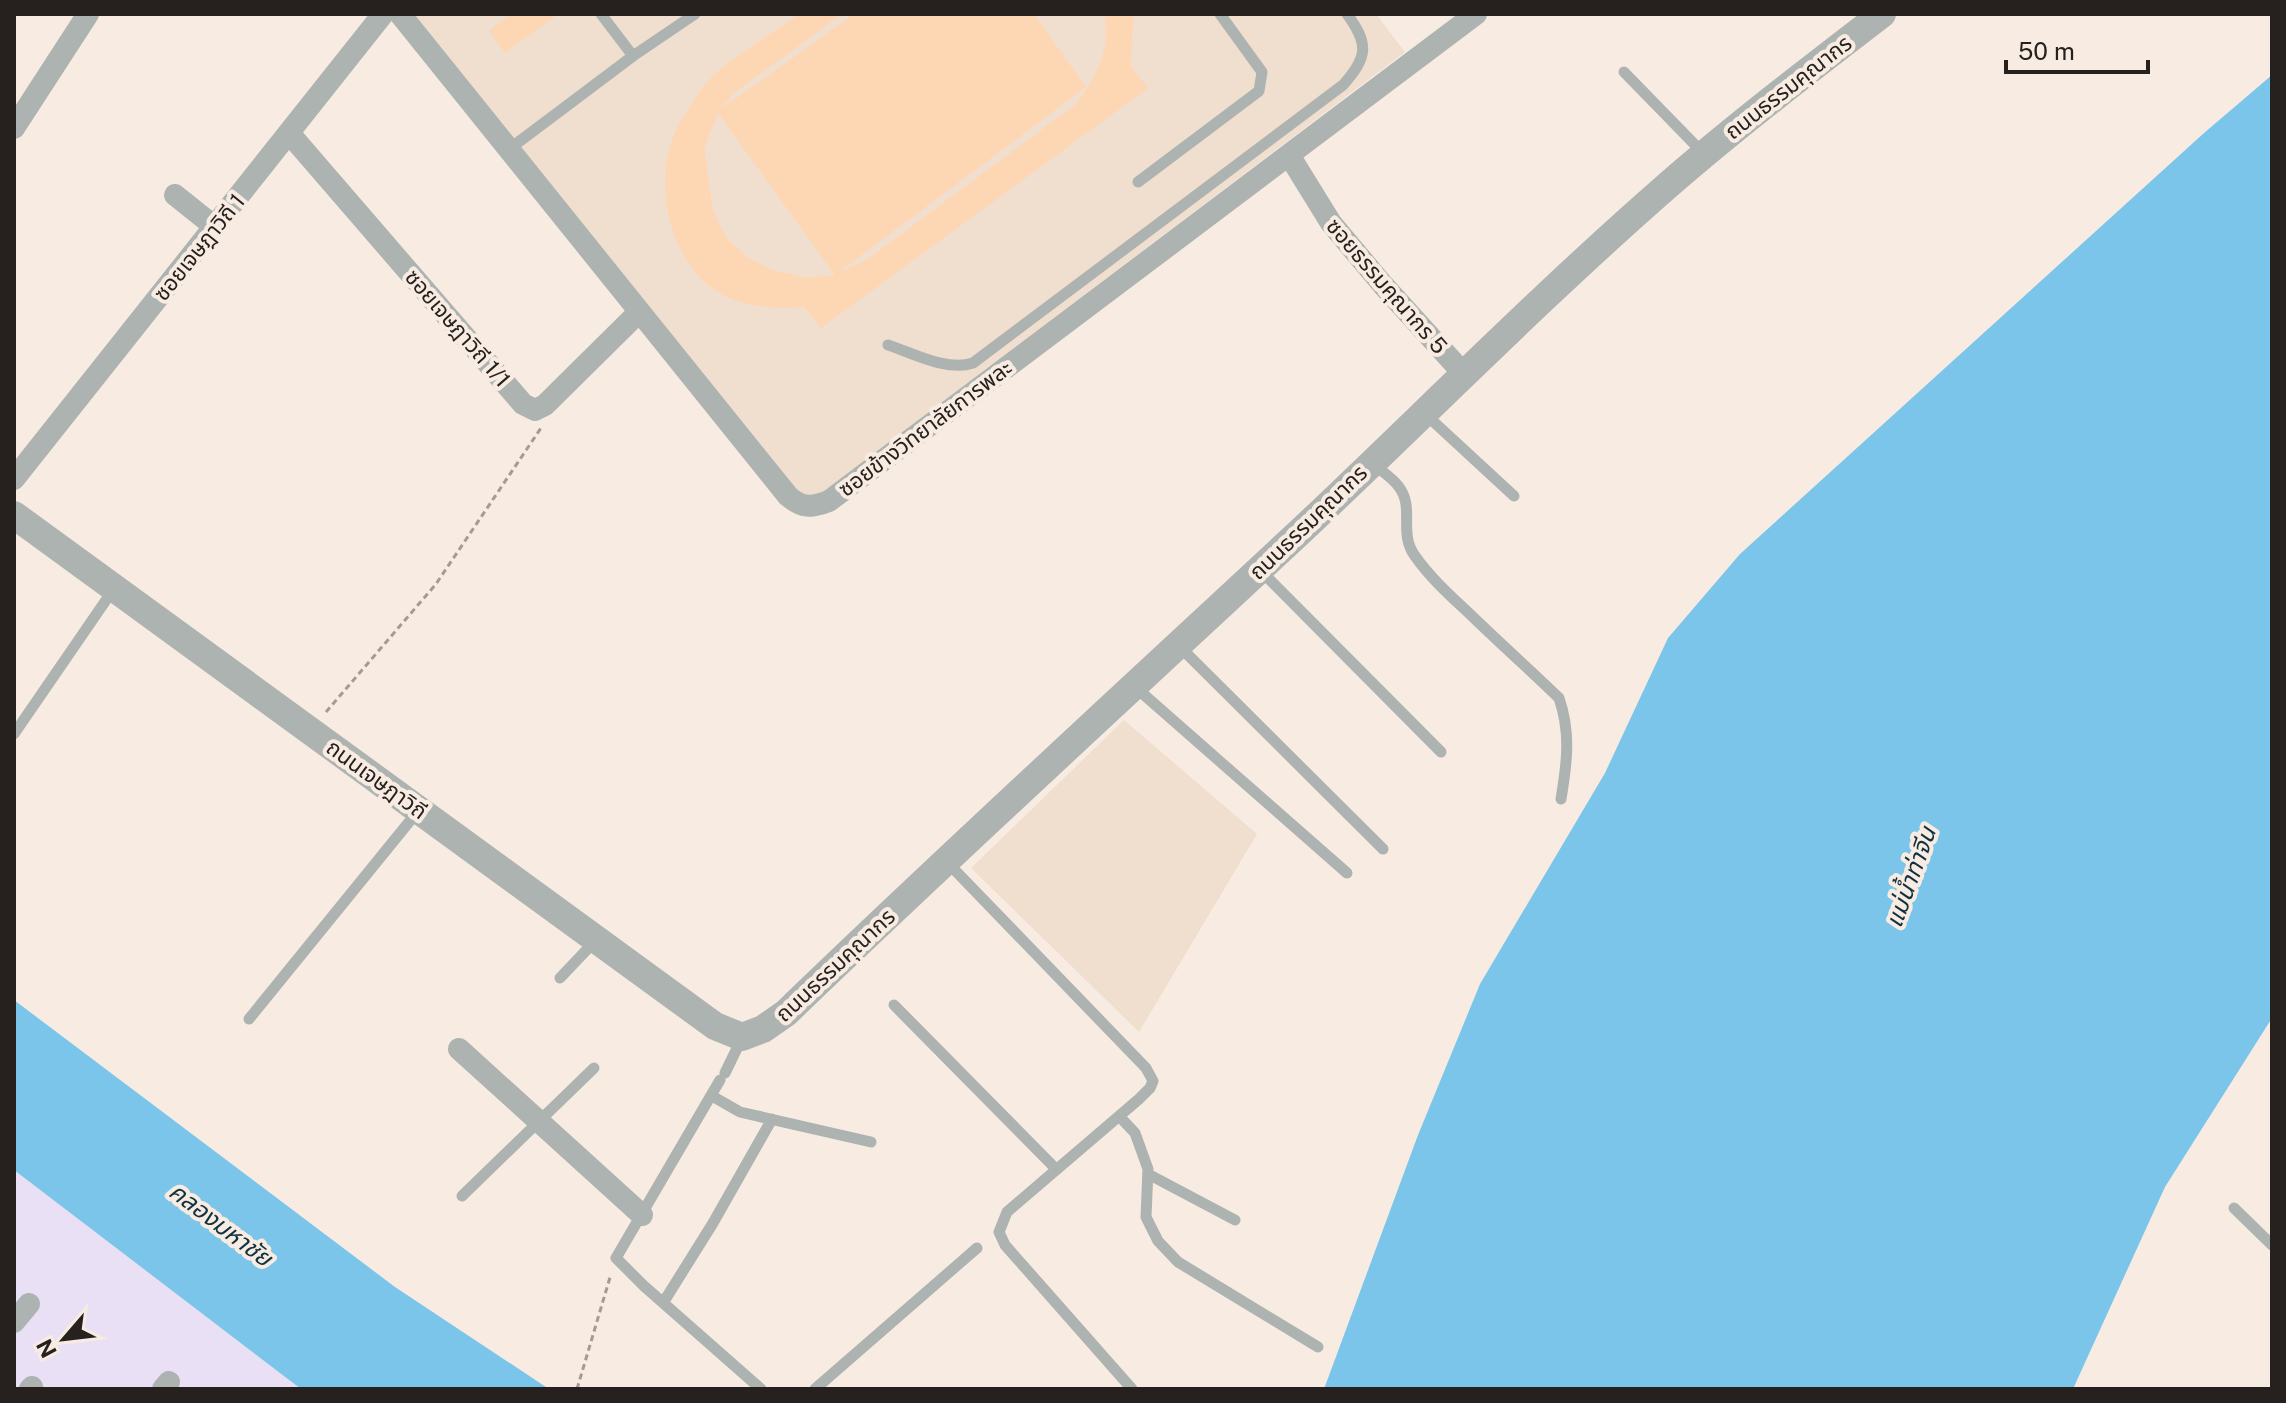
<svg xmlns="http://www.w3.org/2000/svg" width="2286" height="1403" font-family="'Public Sans','Noto Sans Thai',sans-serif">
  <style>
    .commercial { fill: #e9e0f5 }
    .built { fill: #f0decf }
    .green { fill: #fdd7b4; fill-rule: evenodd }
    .water { fill: #7cc5ea }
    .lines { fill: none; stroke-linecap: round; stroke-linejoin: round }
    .path { stroke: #a49b94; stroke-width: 3; stroke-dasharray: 6 4; stroke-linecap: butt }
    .service { stroke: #acb3b1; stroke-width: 11 }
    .minor { stroke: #acb3b1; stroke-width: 22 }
    .tertiary { stroke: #acb3b1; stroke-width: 28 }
    .labels { text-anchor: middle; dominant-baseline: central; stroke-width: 8; stroke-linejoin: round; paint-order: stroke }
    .street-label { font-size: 22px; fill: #26211e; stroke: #f8ece2 }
    .water-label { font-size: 24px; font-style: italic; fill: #0f3140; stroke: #f8ece2 }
  </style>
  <rect width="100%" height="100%" fill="#f8ece2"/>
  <path class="commercial" d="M14,1170l287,219h-287z"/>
  <path class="built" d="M414,14h962l29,38 -588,445 -14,1z
    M1124,720l133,114 -118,198 -168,-164z"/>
  <path class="green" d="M511,14h47l-53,39 -16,-22z
    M799,14h43l-108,79 -13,16 133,-95h180l52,73 -247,185 29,-13 208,-155c20,-27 36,-55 28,-90h30l-4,51 18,23 -327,240 -17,-21c-29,2 -63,1 -89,-17 -50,-34 -65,-120 -33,-171 9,-14 20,-33 32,-44 25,-23 58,-41 85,-61zM718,113l116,161v1l-27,3 -35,-8 -26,-14 -20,-18 -13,-27 -9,-63z"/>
  <path class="water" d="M2272,75v943l-107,169 -92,202h-749l94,-254 62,-151 125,-211 63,-135 72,-84 464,-421z
    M14,1000l381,287 154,102h-248l-287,-219z"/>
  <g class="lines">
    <path class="path" d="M326,712l110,-128 105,-156
      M577,1389l34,-115"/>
    <path class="service" d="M601,14l32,42
      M1624,72l80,82
      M508,150l125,-94 62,-42
      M1138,182l121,-91 3,-19 -42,-58
      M888,345c25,8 59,27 85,18l370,-278c25,-28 26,-41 4,-71
      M1423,412l91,84
      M1372,463c8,7 21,15 27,24 16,21 -1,46 16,69 16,23 39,43 59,62 28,27 57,53 85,80 12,35 8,65 2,101
      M1261,571l180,181
      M1179,646l204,203
      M1134,686l213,187
      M14,734l99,-144
      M946,861l200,207 7,13 -3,7 -11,11 -132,113 -8,20 6,13 127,144
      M560,978l36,-38
      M894,1005l162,164
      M249,1019l169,-208
      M725,1073l17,-35
      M720,1080l-104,178 28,28 117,103
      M712,1096l28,16 131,30
      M1119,1116l16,17 13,36 -2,48 12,24 20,21 140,85
      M1148,1174l87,46
      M462,1196l132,-128
      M2234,1208l38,37
      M663,1303l50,-80 59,-104
      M815,1389l162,-141"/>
    <path class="minor" d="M400,14l388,482c14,12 23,12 41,5l647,-487
      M14,128l74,-114
      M289,133l234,271 12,6 10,-5 94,-93
      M1289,155l42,68 52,62 80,88
      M175,195l40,32
      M14,479l369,-465
      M459,1049l183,166
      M14,1322l15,-18
      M30,1389l2,-2
      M163,1389l6,-7"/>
    <path class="tertiary" d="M14,515l701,511 27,11 21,-8 23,-16c170,-164 344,-323 517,-484 121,-114 238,-233 364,-343 69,-60 142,-116 215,-172"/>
  </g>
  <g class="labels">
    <g class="street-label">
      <text transform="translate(1788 87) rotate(-38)">ถนนธรรมคุณากร</text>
      <text transform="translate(199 247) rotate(-51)">ซอยเจษฎาวิถี 1</text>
      <text transform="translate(1387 286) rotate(49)">ซอยธรรมคุณากร 5</text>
      <text transform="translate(458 328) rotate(49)">ซอยเจษฎาวิถี 1/1</text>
      <text transform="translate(925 428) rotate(-37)">ซอยข้างวิทยาลัยการพละ</text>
      <text transform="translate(1308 522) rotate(-44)">ถนนธรรมคุณากร</text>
      <text transform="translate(377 779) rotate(36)">ถนนเจษฎาวิถี</text>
      <text transform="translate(835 965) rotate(-43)">ถนนธรรมคุณากร</text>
    </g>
    <g class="water-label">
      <text transform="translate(1910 877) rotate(-70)">แม่น้ำท่าจีน</text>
      <text transform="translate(221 1224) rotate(37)">คลองมหาชัย</text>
    </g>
  </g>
  <rect width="2286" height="1403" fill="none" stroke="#26211e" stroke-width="32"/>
  <g transform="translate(64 1339) rotate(242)" stroke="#f8ece2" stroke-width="6" paint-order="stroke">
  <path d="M0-6L14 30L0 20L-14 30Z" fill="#26211e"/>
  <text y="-12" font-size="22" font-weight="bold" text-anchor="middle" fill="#26211e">N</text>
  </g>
  <path d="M2006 60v12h142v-12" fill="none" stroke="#26211e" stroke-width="4"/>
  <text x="2018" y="60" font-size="24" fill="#26211e" stroke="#f8ece2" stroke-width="6" paint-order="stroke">50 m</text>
</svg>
